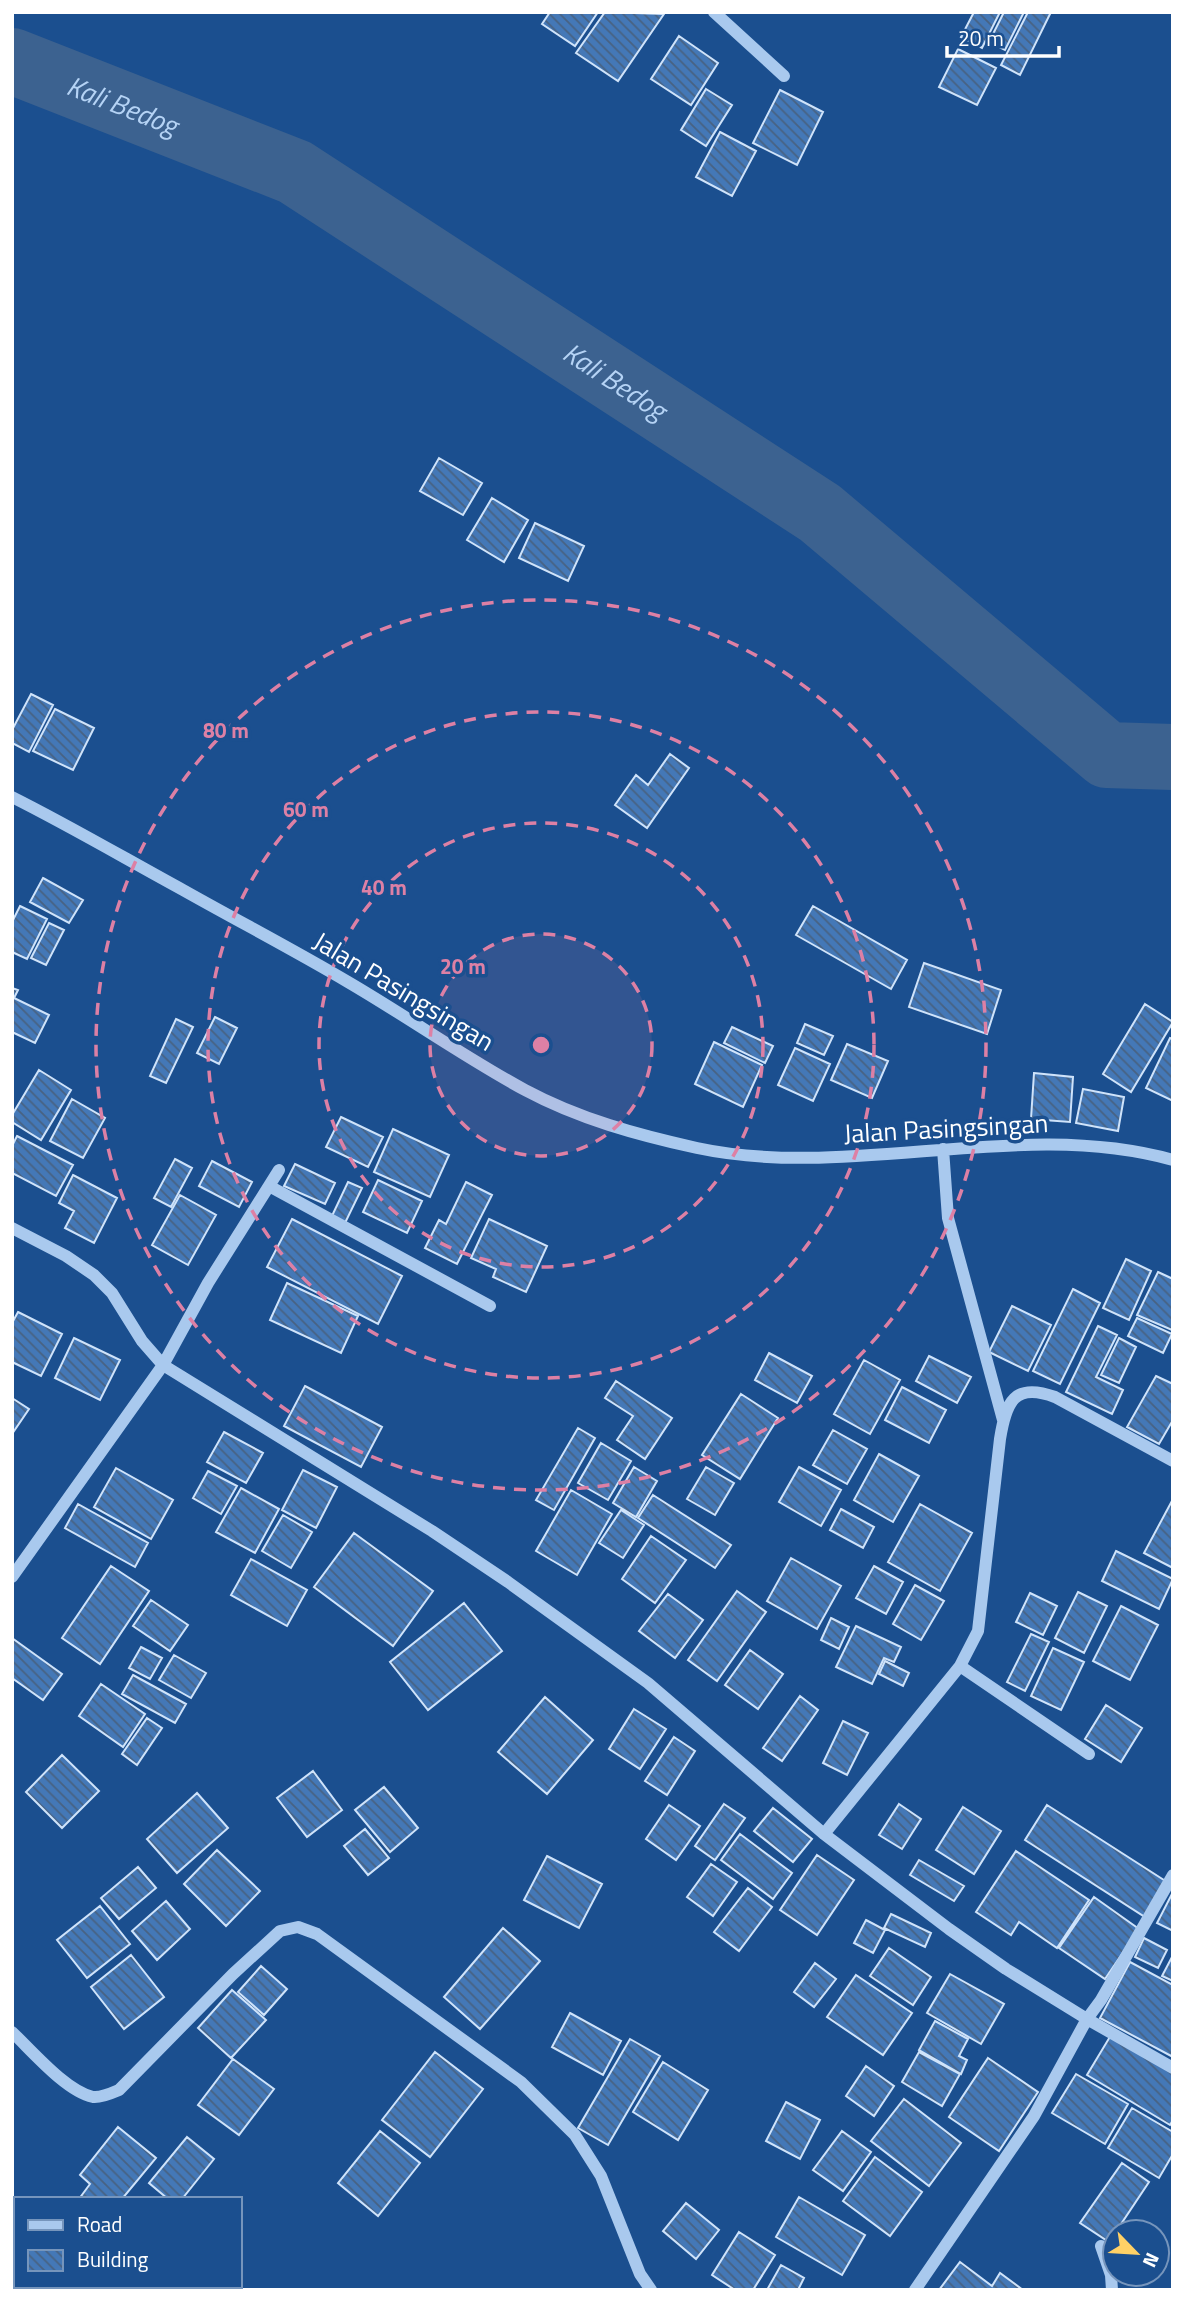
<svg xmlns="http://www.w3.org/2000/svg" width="1185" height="2302" font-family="'Titillium Web',sans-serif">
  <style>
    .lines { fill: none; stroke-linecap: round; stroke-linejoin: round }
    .river { stroke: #3c6290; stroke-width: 66 }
    .building { fill: url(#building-back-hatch); stroke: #cfe3fa; stroke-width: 2 }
    .minor { stroke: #a9c9ee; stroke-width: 12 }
    .ring { fill: none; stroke: #dd80a5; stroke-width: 3.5; stroke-dasharray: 12 9 }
    .labels { text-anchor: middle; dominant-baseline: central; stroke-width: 7; stroke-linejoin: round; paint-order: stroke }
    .street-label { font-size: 26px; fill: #fff; stroke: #1b4f8f }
    .water-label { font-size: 28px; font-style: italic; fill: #b5d3f5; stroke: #1b4f8f }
    .centre { fill: #dd80a5; stroke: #1b4f8f; stroke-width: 3.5 }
    .ring-label { font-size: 21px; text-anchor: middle; font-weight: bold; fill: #dd80a5; stroke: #1b4f8f; stroke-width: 7; stroke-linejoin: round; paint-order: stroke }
  </style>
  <defs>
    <pattern id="building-back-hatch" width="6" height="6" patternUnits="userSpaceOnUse" patternTransform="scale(1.75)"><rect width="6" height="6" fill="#4478b7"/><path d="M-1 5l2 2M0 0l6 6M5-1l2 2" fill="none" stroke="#486282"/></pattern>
  </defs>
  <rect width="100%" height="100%" fill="#1b4f8f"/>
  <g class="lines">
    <path class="river" id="s1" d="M12,61l283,111 525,341 287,242 66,2"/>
  </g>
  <path class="building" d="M550,12h48l-23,34 -33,-22z
    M605,12l59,2 -46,67 -42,-28z
    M974,12h26l-18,36 -21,-11z
    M1004,12h20l-19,38 -16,-8z
    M1028,12h23l-31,63 -19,-10z
    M679,36l39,27 -27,42 -40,-26z
    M958,49l38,19 -19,37 -38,-18z
    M706,89l26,16 -26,41 -25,-16z
    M780,90l43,22 -26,53 -44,-22z
    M720,132l36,19 -24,45 -36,-19z
    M439,458l43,25 -19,32 -43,-24z
    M492,498l36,22 -24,42 -37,-22z
    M535,523l49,23 -16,35 -49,-23z
    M31,694l22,11 -24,47 -17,-9v-13z
    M55,709l39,19 -21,42 -40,-19z
    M670,754l19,14 -42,60 -32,-23 21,-30 12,10z
    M43,878l40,22 -14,23 -39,-21z
    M20,906l27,13 -20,40 -15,-7v-30z
    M813,906l94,54 -16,29 -95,-54z
    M49,923l15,7 -18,35 -15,-7z
    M924,963l77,27 -14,44 -78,-27z
    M12,988l6,2 -4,8 35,17 -14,28 -23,-11z
    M1145,1004l28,18 -42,70 -28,-18z
    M215,1017l22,11 -18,36 -22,-11z
    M176,1019l17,8 -27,56 -16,-7z
    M805,1024l28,12 -9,19 -27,-12z
    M732,1027l41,19 -8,17 -41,-20z
    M1170,1038l3,1v62l-27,-13z
    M714,1042l48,23 -19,42 -48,-23z
    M847,1044l41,17 -16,37 -41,-18z
    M795,1048l35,16 -17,37 -35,-16z
    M39,1070l32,20 -30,50 -29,-18v-7z
    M1034,1073l39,4 -3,45 -39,-3z
    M1083,1089l41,8 -6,34 -42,-8z
    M72,1099l33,19 -22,40 -33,-17z
    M341,1117l42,20 -15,30 -42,-20z
    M393,1129l56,26 -19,42 -56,-25z
    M17,1136l56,29 -17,31 -44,-23v-27z
    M175,1159l17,9 -21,39 -17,-9z
    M212,1161l40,21 -13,25 -40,-21z
    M295,1164l40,19 -10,21 -41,-18z
    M73,1175l44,23 -23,45 -29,-15 9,-17 -15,-8z
    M378,1180l44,21 -15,32 -44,-21z
    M348,1182l14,6 -17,35 -14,-5z
    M466,1182l26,13 -35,69 -32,-16 14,-28 7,4z
    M180,1195l36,20 -28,50 -36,-20z
    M292,1219l110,57 -24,48 -111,-57z
    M489,1219l58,27 -21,46 -33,-15 3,-8 -25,-11z
    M1126,1259l25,12 -22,49 -26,-12z
    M1158,1272l15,7 -1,51 -35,-15z
    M287,1283l71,33 -17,37 -71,-33z
    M1073,1289l27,14 -40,81 -27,-13z
    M1012,1306l39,19 -23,46 -39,-19z
    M18,1312l44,22 -21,42 -29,-14v-39z
    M1137,1318l35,16 -9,19 -35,-17z
    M1098,1326l19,9 -21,42 27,13 -11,24 -46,-22z
    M74,1338l46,22 -20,40 -45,-22z
    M1119,1338l17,9 -17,36 -18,-8z
    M769,1353l43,23 -15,27 -42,-23z
    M929,1356l42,21 -14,26 -41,-22z
    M864,1360l36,20 -30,54 -36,-20z
    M1156,1376l17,8v36l-14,24 -32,-17z
    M616,1381l56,37 -27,41 -28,-19 16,-24 -28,-18z
    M305,1386l77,41 -21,40 -77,-41z
    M902,1387l44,23 -17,33 -44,-23z
    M741,1394l37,24 -38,61 -38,-24z
    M12,1398l17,11 -17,25z
    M578,1428l17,10 -41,72 -18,-10z
    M833,1430l34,19 -20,35 -34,-19z
    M224,1432l39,21 -17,30 -39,-21z
    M601,1443l30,18 -23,39 -30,-17z
    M879,1454l40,22 -26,46 -39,-22z
    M634,1467l23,14 -21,36 -23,-14z
    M706,1467l28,16 -19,32 -28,-16z
    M799,1467l42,23 -20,36 -42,-24z
    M116,1468l57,32 -22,39 -57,-32z
    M303,1470l34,17 -21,41 -34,-18z
    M208,1471l29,15 -16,28 -28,-16z
    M241,1488l38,21 -24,44 -39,-21z
    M571,1490l41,24 -35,61 -41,-24z
    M653,1495l78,50 -16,23 -77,-50z
    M1173,1499v69l-29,-15z
    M78,1504l70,39 -13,24 -70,-39z
    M920,1504l52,29 -32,58 -52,-29z
    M841,1509l33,18 -11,21 -33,-18z
    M621,1510l23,15 -21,33 -24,-15z
    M283,1515l29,17 -21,36 -29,-17z
    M354,1533l79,58 -40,55 -79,-59z
    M651,1536l35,24 -31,43 -33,-24z
    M1116,1551l57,28 -14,30 -57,-28z
    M791,1558l50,28 -24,43 -50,-28z
    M251,1559l56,31 -20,36 -56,-31z
    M111,1566l38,25 -49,73 -38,-26z
    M874,1566l29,16 -17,32 -30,-16z
    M915,1585l29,16 -23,39 -28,-16z
    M737,1591l29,21 -49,69 -29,-21z
    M1078,1592l29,14 -23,47 -29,-15z
    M1030,1593l27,13 -14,29 -27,-13z
    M668,1594l35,26 -28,38 -36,-27z
    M151,1600l37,25 -18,26 -37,-25z
    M464,1603l38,48 -74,59 -38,-48z
    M1121,1606l37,19 -28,55 -37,-19z
    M831,1618l18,9 -10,22 -18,-9z
    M856,1626l45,21 -7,15 -10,-4 -12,26 -36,-17z
    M1031,1634l18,8 -24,49 -18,-9z
    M12,1638l50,36 -19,26 -31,-22z
    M141,1647l21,11 -12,21 -21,-11z
    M1053,1648l31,14 -23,48 -30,-14z
    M750,1650l33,24 -25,35 -33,-24z
    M174,1655l32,18 -15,25 -32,-18z
    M885,1661l24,12 -6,13 -24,-12z
    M133,1675l53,29 -11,19 -53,-29z
    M101,1684l44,30 -22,33 -44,-31z
    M800,1696l18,14 -36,51 -19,-13z
    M545,1697l48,43 -46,54 -49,-42z
    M1106,1705l36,23 -21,34 -36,-23z
    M634,1709l32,20 -26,40 -31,-20z
    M147,1718l15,10 -25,37 -15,-11z
    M843,1721l25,12 -21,42 -24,-12z
    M674,1737l21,14 -28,44 -22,-14z
    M62,1755l37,36 -37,37 -36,-36z
    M313,1771l29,39 -35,27 -30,-39z
    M384,1787l34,41 -28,24 -35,-42z
    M197,1793l31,35 -51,45 -30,-34z
    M724,1804l21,14 -30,42 -20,-14z
    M899,1804l22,15 -19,30 -23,-14z
    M669,1805l31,21 -24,34 -30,-21z
    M1047,1805l120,77 -22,35 -120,-77z
    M963,1807l38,24 -27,43 -38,-24z
    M773,1808l39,31 -19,23 -39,-31z
    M365,1829l24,29 -21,17 -24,-29z
    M740,1834l52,39 -19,26 -52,-39z
    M217,1850l43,41 -34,35 -42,-42z
    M1016,1851l73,49 -32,48 -38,-26 -8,13 -35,-23z
    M817,1855l37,25 -37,55 -37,-25z
    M547,1856l55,28 -23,44 -55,-28z
    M919,1860l45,26 -10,15 -44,-26z
    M711,1864l26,18 -24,34 -26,-19z
    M138,1867l18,21 -37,31 -18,-21z
    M748,1888l24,19 -33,44 -25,-19z
    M1173,1892v39l-16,-8z
    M1094,1897l45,32 -34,50 -46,-31z
    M166,1901l24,28 -33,31 -25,-29z
    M100,1906l30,38 -43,34 -30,-38z
    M891,1914l40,19 -6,14 -41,-19z
    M866,1920l19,10 -12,23 -19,-10z
    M503,1928l37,33 -60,68 -36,-32z
    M1144,1938l23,12 -9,18 -23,-11z
    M889,1948l42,29 -18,28 -43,-29z
    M131,1955l33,42 -40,32 -33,-42z
    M1172,1957h1v24l-11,-5z
    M1130,1962l43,23v72l-73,-39z
    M815,1963l21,16 -22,28 -20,-15z
    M261,1966l26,23 -23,26 -26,-23z
    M950,1974l54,30 -23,40 -54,-31z
    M856,1975l56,38 -29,42 -56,-38z
    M232,1990l34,30 -35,38 -33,-30z
    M570,2013l51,28 -18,34 -51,-28z
    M935,2021l33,18 -9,17 8,4 -6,14 -42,-24z
    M1111,2035l62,37v48l-3,5 -83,-50z
    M630,2039l30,17 -52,89 -30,-17z
    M435,2052l48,37 -53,68 -48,-37z
    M919,2052l41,22 -18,32 -40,-24z
    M988,2058l50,34 -39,59 -50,-34z
    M233,2059l41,30 -35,46 -41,-30z
    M663,2062l45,28 -30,50 -45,-28z
    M866,2066l28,20 -20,30 -28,-20z
    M1076,2074l52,30 -23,40 -53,-31z
    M904,2099l57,44 -32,43 -58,-45z
    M786,2102l34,18 -20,39 -34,-18z
    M1132,2108l41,24v22l-14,24 -51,-30z
    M118,2127l38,31 -34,41h-43l11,-15 -10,-9z
    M380,2131l40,32 -42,53 -40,-33z
    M842,2131l29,21 -28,39 -30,-21z
    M187,2137l27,22 -32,40h-14l-19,-16z
    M875,2157l47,35 -32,44 -47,-35z
    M1122,2163l27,19 -40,60 -29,-19z
    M799,2197l66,38 -23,40 -66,-38z
    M686,2203l33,27 -23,29 -33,-28z
    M739,2232l36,23 -22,35h-18l-23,-15z
    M960,2262l32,24 8,-13 23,17h-84z
    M781,2265l23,13 -6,12h-31z"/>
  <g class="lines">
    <path class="minor" d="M714,12l70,64
      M12,797c58,29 114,62 171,93 55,31 111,60 165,92 60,35 116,75 177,108 54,29 113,45 172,58 154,33 322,-31 476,12
      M943,1149l5,69 55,202
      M269,1186l221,120
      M12,1228l54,28 28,19 18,18 30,48 21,24 269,166 76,51 140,101 176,151 125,95 57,40 81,50 -53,97 -119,174
      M12,1577l151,-212 45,-82 71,-113
      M960,1666l129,88
      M824,1834l136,-168 18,-35 22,-192c6,-37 14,-57 55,-42l118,64
      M1173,1875l-72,125 -14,19 86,49
      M12,2032c21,20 54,59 81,65 8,1 19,-4 26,-7l114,-116 47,-43 18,-4 19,7 204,148 54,53 26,41 39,98 11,16
      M1101,2246l10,29 1,15"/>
  </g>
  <circle cx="541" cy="1045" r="111" fill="#dd80a5" fill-opacity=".12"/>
  <g class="ring">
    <circle cx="541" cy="1045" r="111"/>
    <circle cx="541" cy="1045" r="222"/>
    <circle cx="541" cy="1045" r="333"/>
    <circle cx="541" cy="1045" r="445"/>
  </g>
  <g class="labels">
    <g class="street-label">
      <text transform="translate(404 991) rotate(31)">Jalan Pasingsingan</text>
      <text transform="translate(946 1128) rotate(-3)">Jalan Pasingsingan</text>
    </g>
    <g class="water-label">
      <text stroke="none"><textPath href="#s1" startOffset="119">Kali Bedog</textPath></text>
      <text stroke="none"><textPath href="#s1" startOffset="686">Kali Bedog</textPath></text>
    </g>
  </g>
  <circle cx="541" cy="1045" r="10" class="centre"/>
  <g class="ring-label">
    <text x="226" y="738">80 m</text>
    <text x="306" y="817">60 m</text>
    <text x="384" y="895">40 m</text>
    <text x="463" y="974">20 m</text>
  </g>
  <rect width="1185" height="2302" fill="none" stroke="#ffffff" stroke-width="28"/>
  <rect x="14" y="2197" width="228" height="91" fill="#1b4f8f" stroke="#7695bc" stroke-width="2"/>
  <rect x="28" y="2220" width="35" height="10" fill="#a9c9ee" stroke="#7695bc" stroke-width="2"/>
  <text x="77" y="2232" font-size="21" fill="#ffffff">Road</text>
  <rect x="28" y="2250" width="35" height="21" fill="url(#building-back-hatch)" stroke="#7695bc" stroke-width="2"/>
  <text x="77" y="2267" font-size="21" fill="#ffffff">Building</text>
  <g transform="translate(1136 2253) rotate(115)"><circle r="33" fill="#1b4f8f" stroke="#7695bc" stroke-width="2"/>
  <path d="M0-5L12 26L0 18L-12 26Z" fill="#ffd166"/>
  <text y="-10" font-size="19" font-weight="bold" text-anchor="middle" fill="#ffffff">N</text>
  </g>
  <path d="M947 46v10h112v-10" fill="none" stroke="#ffffff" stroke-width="3.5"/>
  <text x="958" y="46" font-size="21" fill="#ffffff" stroke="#1b4f8f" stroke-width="5" paint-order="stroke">20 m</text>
</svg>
